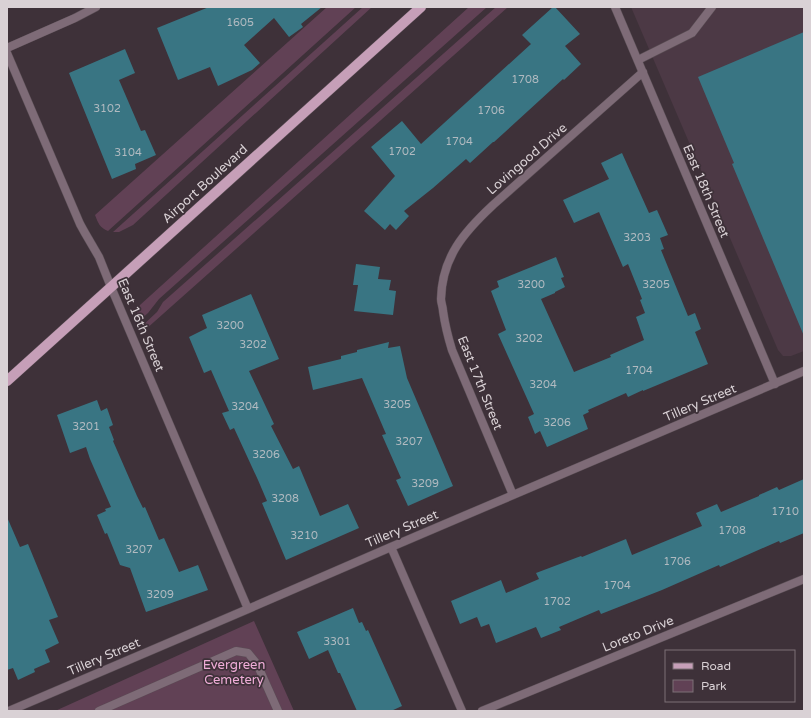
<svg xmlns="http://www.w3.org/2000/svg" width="811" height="718" font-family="'Varela Round',sans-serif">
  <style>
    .built { fill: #4c3945 }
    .green { fill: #614155 }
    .building { fill: #397583 }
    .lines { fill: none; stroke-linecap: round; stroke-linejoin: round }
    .lane-casing { stroke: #5a4e55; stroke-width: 9 }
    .street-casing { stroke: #5a4e55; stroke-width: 9 }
    .primary-casing { stroke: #5a4e55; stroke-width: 11 }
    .lane { stroke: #7e6b77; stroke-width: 8 }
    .street { stroke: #7e6b77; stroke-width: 8 }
    .primary { stroke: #c69fb8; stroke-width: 10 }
    .labels { text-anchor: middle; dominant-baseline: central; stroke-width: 3.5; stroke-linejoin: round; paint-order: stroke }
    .number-label { font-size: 11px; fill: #b1bac0 }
    .street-label { font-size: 13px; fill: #d9d1d5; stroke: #3e3139 }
    .park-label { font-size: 13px; fill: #f0add8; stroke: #3e3139 }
  </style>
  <rect width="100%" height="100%" fill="#3e3139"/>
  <path class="built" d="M631,7h173v344l-13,5h-8l-5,-6z"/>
  <path class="green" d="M327,7h29l-248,224c-8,-3 -10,-8 -13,-16z
    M363,7h9l-239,218 -14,7h-6z
    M469,7h18l-328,292 -11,14 -9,8 -2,-9 3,-7z
    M496,7h12l-363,323 -3,-4 15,-14 6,-10z
    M254,621l40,90h-239z"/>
  <path class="building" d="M209,7h113l-21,17 2,3 -14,10 -15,-19 -30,27 16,18 -8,7 -34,16 -8,-19 -32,13 -21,-52z
    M553,7h2l25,27 -15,12 16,18 -17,16 -1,-1 -69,63h-1l-23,21 -4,-4 -33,29 -29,23 5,5 -13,14 -6,-6 -5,6 -21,-19 31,-35 -24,-29 31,-26 19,23 110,-100 -9,-9z
    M804,32v304l-72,-172 2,-1 -36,-86z
    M125,49l10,24 -16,7 22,51 4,-1 11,25 -21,9 1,5 -24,10 -43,-106z
    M622,153l27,60 8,-3 11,25 -8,3 4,11 -3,1 27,66 7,-3 6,16 -6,3 13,32 -65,27v-1l-15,7 -2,-4 -38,17 1,2 -6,3 5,14 -41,18 -7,-16 -5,3 -7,-17 6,-3 -36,-80 8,-4 -15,-39 8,-4 -2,-6 59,-24 8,20 -3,1 4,9 -10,5v1l-14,6 33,73 37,-15 -1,-2 34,-15 -8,-23 9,-4 -5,-13 2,-1 -14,-35 -5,3 -24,-55 -25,11 -11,-23 46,-21 -8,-16z
    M356,264l24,3 -2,12 13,1 -2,10 7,1 -3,24 -39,-4 4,-26h-5z
    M251,294l28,65 -30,12 25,53 -3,2 22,43 6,-3 21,50 28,-12 11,24 -73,32 -24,-57 5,-2 -9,-21 -24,-52 -4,2 -8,-17 7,-2 -18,-41 -7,3 -15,-36 18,-9 -5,-13z
    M389,342l-1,6 12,-2 7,32 46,108 -45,20 -12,-26 5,-2 -19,-43 4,-1 -24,-56 -49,12 -5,-23 33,-8v-3l16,-4v-2z
    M97,400l4,11 6,-3 6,17 -4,2 5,13 -1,1 24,55 6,12 2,-1 14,33 5,-2 15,34 19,-7 10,25 -62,22 -16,-44 -10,-3 -13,-32 -2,1 -8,-19 9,-4 -1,-2 6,-2 -21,-48 -4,-12 -16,6 -13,-38z
    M804,479v54l-24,10 -1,-2 -59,26 -1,-2 -57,25 -61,24 -2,-4 -40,17 2,3 -20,8 -5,-11 -40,16 -7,-19 -8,3 -4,-10 -17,7 -9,-23 50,-21 5,13 33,-14 -3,-6 45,-17 1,1 44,-18 6,16 70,-29 -6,-13 21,-9 4,8 38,-16v-1l18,-8 2,3z
    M7,517l13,30 8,-3 30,73 -9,3 10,23 -14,7 5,12 -16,7 1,3 -17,8 -5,-12 -6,2z
    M353,608l6,15 3,-1 4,9 2,-1 34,76 -11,5h-34l-17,-38h-2l-10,-23 -19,9 -12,-27z"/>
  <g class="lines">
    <defs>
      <path id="lane" d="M638,60l54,-27 20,-26
        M99,711l137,-60 12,2 9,11 21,47"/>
      <path id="street" d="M615,7l160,377
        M7,48l68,-30 21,-11
        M7,53l73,171 5,9 14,24 12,30 137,322
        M513,495l-61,-145c-4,-13 -7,-25 -9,-39 0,-4 -2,-8 -2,-12 1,-42 23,-67 52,-94l150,-133
        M391,547l71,164
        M9,711l239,-102 143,-62 413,-176
        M482,711l322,-132"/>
      <path id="primary" d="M7,381l414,-374"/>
    </defs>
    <use href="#lane" class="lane-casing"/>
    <use href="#street" class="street-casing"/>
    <use href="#primary" class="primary-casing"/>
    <use href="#lane" class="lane"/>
    <use href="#street" class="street"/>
    <use href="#primary" class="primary"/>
  </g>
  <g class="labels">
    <g class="number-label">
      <text x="240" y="22">1605</text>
      <text x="525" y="79">1708</text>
      <text x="107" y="108">3102</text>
      <text x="491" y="110">1706</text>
      <text x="459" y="141">1704</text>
      <text x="402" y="151">1702</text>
      <text x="128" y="152">3104</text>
      <text x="637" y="237">3203</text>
      <text x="531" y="284">3200</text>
      <text x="656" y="284">3205</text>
      <text x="230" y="325">3200</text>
      <text x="529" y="338">3202</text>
      <text x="253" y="344">3202</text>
      <text x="639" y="370">1704</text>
      <text x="543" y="384">3204</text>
      <text x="397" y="404">3205</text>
      <text x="245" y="406">3204</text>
      <text x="557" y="422">3206</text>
      <text x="86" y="426">3201</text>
      <text x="409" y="441">3207</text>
      <text x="266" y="454">3206</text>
      <text x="425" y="483">3209</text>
      <text x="285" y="498">3208</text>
      <text x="785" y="511">1710</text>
      <text x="732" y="530">1708</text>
      <text x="304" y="535">3210</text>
      <text x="139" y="549">3207</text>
      <text x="677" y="561">1706</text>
      <text x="617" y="585">1704</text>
      <text x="160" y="594">3209</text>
      <text x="557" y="601">1702</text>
      <text x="337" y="641">3301</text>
    </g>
    <g class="street-label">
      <text transform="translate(527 159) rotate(-41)">Lovingood Drive</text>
      <text transform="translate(205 184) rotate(-42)">Airport Boulevard</text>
      <text transform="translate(706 191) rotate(67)">East 18th Street</text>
      <text transform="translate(141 325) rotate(67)">East 16th Street</text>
      <text transform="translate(480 383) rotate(68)">East 17th Street</text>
      <text transform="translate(700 403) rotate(-23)">Tillery Street</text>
      <text transform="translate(402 529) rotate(-23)">Tillery Street</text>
      <text transform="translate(638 634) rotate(-22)">Loreto Drive</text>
      <text transform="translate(104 657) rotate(-23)">Tillery Street</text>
    </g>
    <g class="park-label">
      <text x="234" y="665">Evergreen<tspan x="234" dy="15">Cemetery</tspan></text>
    </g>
  </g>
  <rect width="811" height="718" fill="none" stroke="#d9d1d5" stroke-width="16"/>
  <rect x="665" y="650" width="130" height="52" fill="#3e3139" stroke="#7c7177"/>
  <rect x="673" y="663" width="20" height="6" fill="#c69fb8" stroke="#7c7177"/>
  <text x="701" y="670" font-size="12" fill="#d9d1d5">Road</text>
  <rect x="673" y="680" width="20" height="12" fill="#614155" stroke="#7c7177"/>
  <text x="701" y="690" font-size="12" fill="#d9d1d5">Park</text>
</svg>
